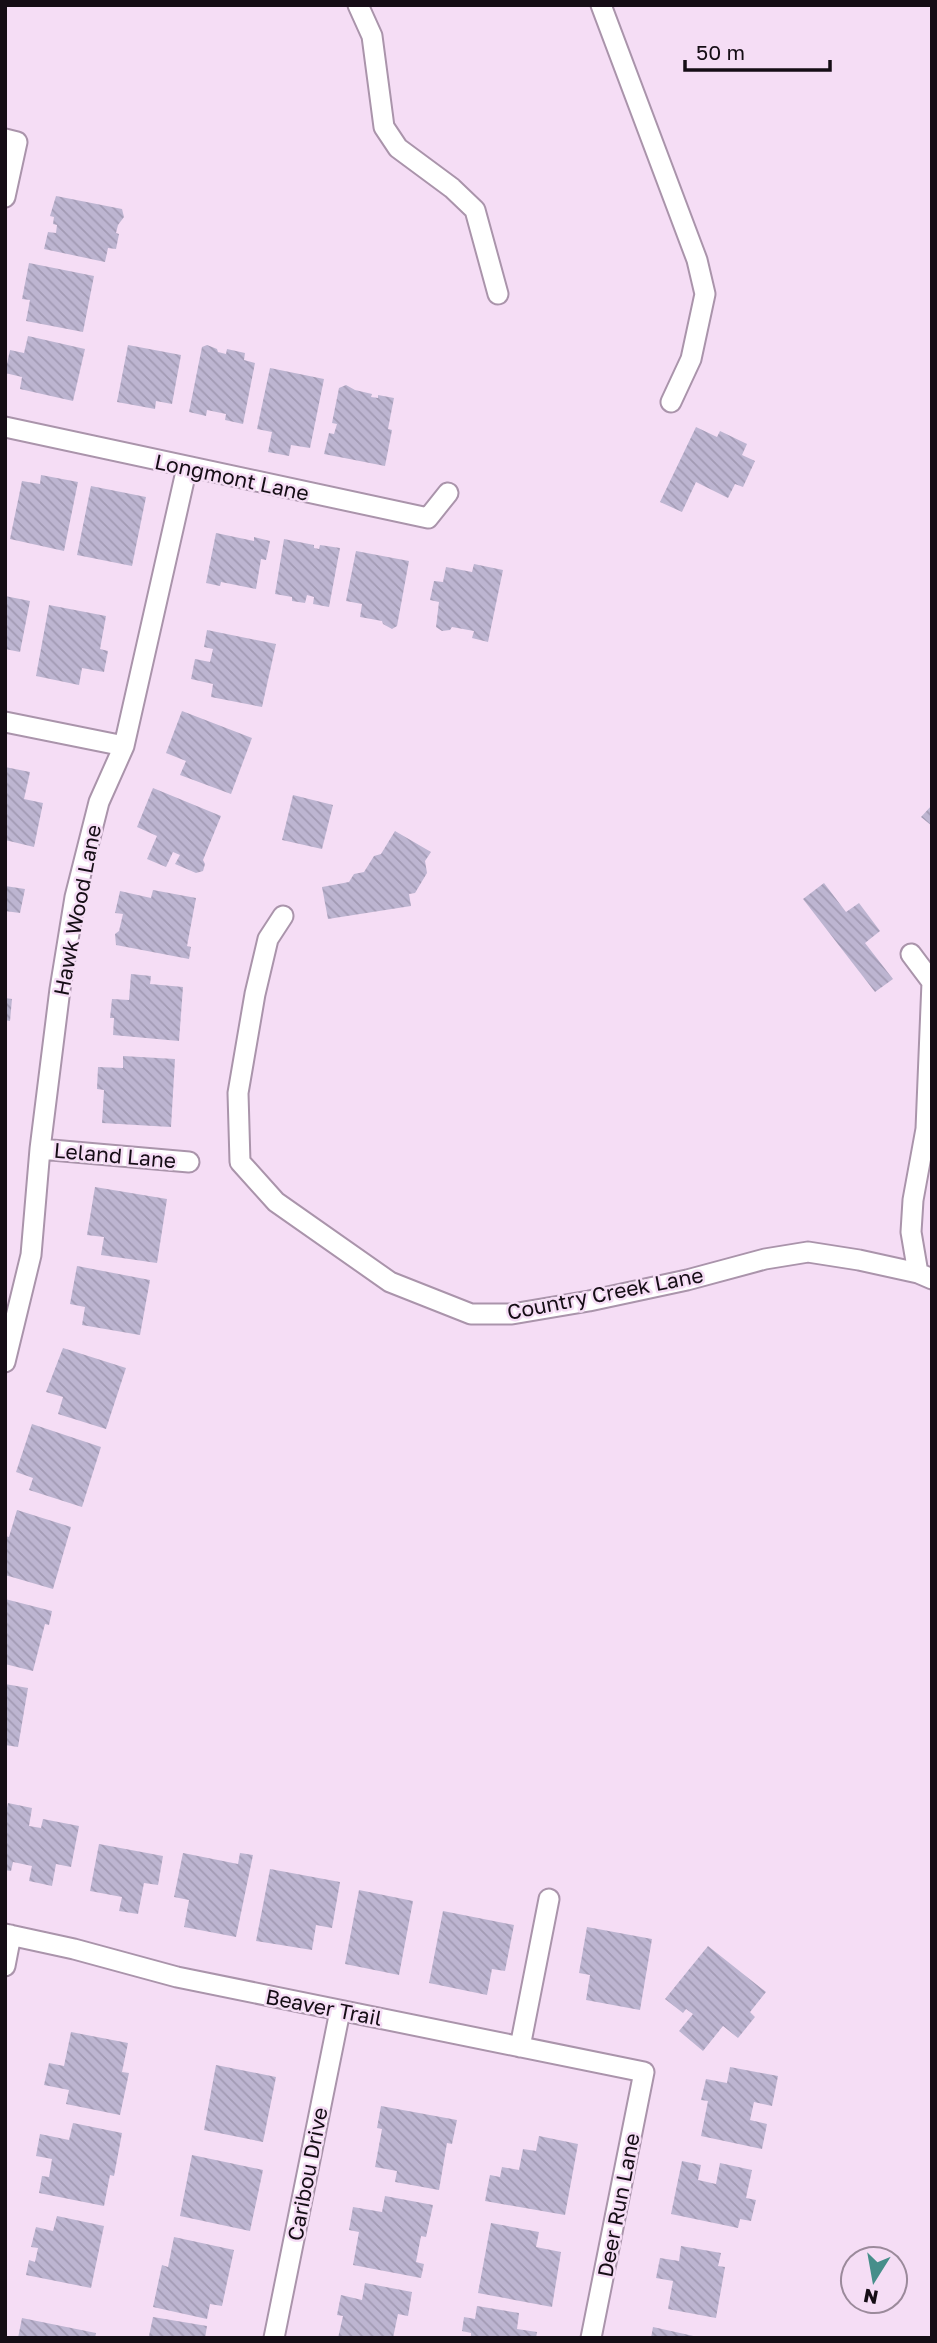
<svg xmlns="http://www.w3.org/2000/svg" width="937" height="2343" font-family="'Golos Text',sans-serif">
  <style>
    .building { fill: url(#building-back-hatch) }
    .lines { fill: none; stroke-linecap: round; stroke-linejoin: round }
    .minor-casing { stroke: #aa94ab; stroke-width: 23 }
    .minor { stroke: #fff; stroke-width: 19 }
    .labels { text-anchor: middle; dominant-baseline: central; stroke-width: 5; stroke-linejoin: round; paint-order: stroke }
    .street-label { font-size: 21px; fill: #150d15; stroke: #f5ddf5 }
  </style>
  <defs>
    <pattern id="building-back-hatch" width="6" height="6" patternUnits="userSpaceOnUse" patternTransform="scale(1.75)"><rect width="6" height="6" fill="#bdb5d1"/><path d="M-1 5l2 2M0 0l6 6M5-1l2 2" fill="none" stroke="#a29ab3"/></pattern>
  </defs>
  <rect width="100%" height="100%" fill="#f5ddf5"/>
  <path class="building" d="M56,196l66,13 2,8 -6,8 -2,8 3,1 -3,15 -8,-1 -3,14 -61,-13 4,-17 8,1 1,-8 -4,-1 1,-7 -4,-1z
    M29,263l65,13 -11,56 -57,-11 4,-21 -8,-1z
    M28,336l57,13 -12,52 -53,-12 2,-12 -17,-4 5,-23 14,3z
    M128,345l53,10 -9,49 -16,-3 -1,8 -38,-7z
    M207,345l10,4 1,3 8,2 1,-5 18,4 -1,7 11,3 -12,61 -18,-4 1,-6 -19,-4 -1,6 -17,-4 13,-65z
    M270,368l54,11 -14,69 -19,-3 -2,11 -21,-4 4,-20 -15,-3z
    M346,385l9,5 17,4 -1,3 7,1v-3l16,3 -6,31 4,1 -7,36 -61,-12 5,-21 5,1 3,-10 -5,-1 7,-35z
    M696,427l21,10 3,-6 27,13 -5,11 13,6 -12,26 -8,-3 -7,14 -32,-16 -14,30 -22,-10z
    M41,475l37,7 -14,69 -54,-12 12,-58 18,3z
    M91,486l55,11 -14,69 -55,-11z
    M216,533l38,8v-4l16,4 -4,19 -5,-1 -5,30 -35,-7 -1,4 -14,-3z
    M284,539l30,6v3l5,1 1,-4 20,3 -11,59 -16,-3 1,-7 -7,-2 -2,8 -13,-2v-4l-17,-3z
    M356,551l53,10 -12,65 -5,3 -9,-5 -1,-3 -22,-4 2,-13 -16,-3z
    M474,564l29,6 -15,72 -16,-4 2,-7 -22,-4 -2,3 -8,1 -6,-4 3,-25 -9,-2 4,-19 9,1 3,-15 26,5z
    M5,596l25,5 -10,51 -15,-3z
    M49,605l57,11 -6,33 8,2 -4,21 -22,-4 -3,17 -43,-9z
    M207,630l69,14 -14,63 -51,-10 2,-13 -22,-5 4,-20 15,3 3,-13 -9,-2z
    M182,711l70,27 -21,56 -51,-19 6,-14 -20,-8z
    M5,767l25,5 -6,27 19,4 -9,44 -29,-7z
    M153,788l68,28 -18,44 2,4 -2,7 -7,2 -21,-9 5,-9 -7,-3 -7,15 -19,-8 10,-23 -20,-9z
    M293,795l40,10 -11,44 -40,-9z
    M932,805v21l-11,-9z
    M395,831l36,21 -6,9 2,12 -12,20 -6,1 2,12 -83,13 -6,-32 27,-5 5,-8 10,-2 10,-16 7,-2z
    M824,883l22,29 13,-9 21,28 -15,12 28,36 -18,13 -72,-93z
    M5,886l20,3 -5,24 -15,-2z
    M153,890l43,8 -9,48 4,1 -2,12 -73,-14 -1,-11 4,-3 4,-17 -8,-1 5,-22 31,7z
    M131,974l20,2 -1,8 33,3 -4,54 -66,-6 1,-17h-4l2,-19 17,1z
    M5,998l7,1 -2,22 -5,-1z
    M123,1056l52,3 -4,68 -69,-4 2,-33 -7,-1 1,-22 25,1z
    M95,1187l72,12 -10,64 -56,-8 3,-18 -17,-2z
    M77,1266l73,14 -10,55 -58,-10 3,-18 -15,-3z
    M63,1348l63,20 -20,61 -48,-15 5,-17 -17,-5z
    M32,1424l69,23 -19,60 -53,-17 4,-12 -17,-6z
    M17,1510l54,17 -18,62 -48,-14v-39l4,1z
    M5,1599l47,12 -3,14 -4,-1 -12,47 -28,-7z
    M5,1684l23,4 -10,59 -13,-2z
    M8,1803l24,5 -3,18 12,2 2,-9 36,7 -8,41 -15,-3 -4,22 -23,-5 3,-15 -19,-4 -2,9 -6,-1v-52z
    M99,1844l64,12 -5,29 -14,-2 -6,31 -19,-3 3,-14 -32,-6z
    M183,1853l55,11 2,-11 13,2 -17,82 -52,-10 5,-27 -15,-3z
    M270,1869l70,13 -8,46 -16,-3 -4,25 -56,-9z
    M359,1890l54,11 -14,74 -54,-11z
    M443,1911l71,14 -9,46 -13,-2 -5,26 -58,-12z
    M587,1927l65,12 -12,71 -54,-10 4,-25 -11,-2z
    M708,1946l58,46 -16,20 5,5 -17,21 -15,-12 -20,25 -24,-20 14,-17 -7,-5 -3,4 -18,-14z
    M71,2032l57,11 -6,29 7,1 -9,42 -54,-11 3,-14 -25,-5 5,-22 15,3z
    M216,2065l60,12 -13,65 -59,-12z
    M730,2067l48,9 -6,30 -18,-4 -4,18 17,4 -5,25 -61,-13 7,-35 -7,-1 5,-21 21,4z
    M381,2106l76,14 -5,24 -5,-1 -8,47 -44,-8 2,-11 -22,-4 7,-38 -5,-1z
    M73,2123l49,10 -8,43 -4,-1 -6,31 -65,-13 3,-17 7,1 3,-18 -16,-3 4,-22 29,6z
    M539,2136l39,8 -13,71 -80,-14 5,-26 10,2 2,-10 17,3 4,-21 13,2z
    M192,2155l71,15 -13,61 -70,-15z
    M682,2161l19,4 -3,15 18,4 4,-21 32,7 -6,28 10,2 -5,21 -11,-2 -2,9 -67,-14z
    M385,2196l48,9 -7,32 -5,-1 -5,26 8,2 -3,14 -68,-13 6,-33 -10,-2 4,-23 29,5z
    M57,2216l47,10 -13,62 -65,-13 3,-15 6,2 3,-14 -7,-1 5,-20 17,4z
    M491,2223l48,9 -3,15 25,5 -9,55 -74,-14z
    M174,2237l60,13 -12,56 -12,-2 -3,15 -54,-12 9,-42 6,2z
    M681,2246l40,7 -3,13 7,1 -9,51 -48,-9 5,-28 -17,-3 4,-20 19,3z
    M365,2283l47,9 -4,24 -10,-2 -5,24h-55l5,-22 -6,-1 4,-20 21,5z
    M477,2306l42,7 -2,16 20,3 -1,6h-65v-5l-9,-2 2,-14 11,2z
    M153,2317l54,9 -2,12 -56,-2z
    M22,2318l74,15 -1,5h-77z
    M653,2327l45,10v1h-47z"/>
  <g class="lines">
    <defs>
      <path id="minor" d="M358,5l14,31 12,91 14,21 54,40 23,22 23,84
        M601,5l96,255 8,34 -14,65 -20,43
        M5,139l12,3 -12,55
        M5,427l423,91 20,-25
        M5,722l119,24
        M283,916l-15,23 -13,55 -17,99 2,69 36,40 114,80 81,32h41l77,-13 98,-21 78,-21 43,-7 51,8 59,13 14,6
        M911,954l21,28 -6,147 -13,71 -2,32 7,41
        M40,1149l149,13
        M5,1362l26,-107 9,-106 20,-160 15,-92 24,-95 25,-56 63,-279
        M5,1934l69,15 103,28 467,95 -53,266
        M5,1966l6,-31
        M520,2047l29,-148
        M274,2338l66,-327"/>
    </defs>
    <use href="#minor" class="minor-casing"/>
    <use href="#minor" class="minor"/>
  </g>
  <g class="labels">
    <g class="street-label">
      <text transform="translate(232 477) rotate(12)">Longmont Lane</text>
      <text transform="translate(77 910) rotate(-79)">Hawk Wood Lane</text>
      <text transform="translate(115 1155) rotate(5)">Leland Lane</text>
      <text transform="translate(605 1293) rotate(-11)">Country Creek Lane</text>
      <text transform="translate(324 2007) rotate(11)">Beaver Trail</text>
      <text transform="translate(307 2174) rotate(-79)">Caribou Drive</text>
      <text transform="translate(618 2205) rotate(-79)">Deer Run Lane</text>
    </g>
  </g>
  <rect width="937" height="2343" fill="none" stroke="#150d15" stroke-width="14"/>
  <g transform="translate(874 2280) rotate(191)"><circle r="33" fill="#f5ddf5" stroke="#9b8a9b" stroke-width="2"/>
  <path d="M0-5L12 26L0 18L-12 26Z" fill="#468e8a"/>
  <text y="-10" font-size="19" font-weight="bold" text-anchor="middle" fill="#150d15">N</text>
  </g>
  <path d="M685 60v10h145v-10" fill="none" stroke="#150d15" stroke-width="3.5"/>
  <text x="696" y="60" font-size="21" fill="#150d15" stroke="#f5ddf5" stroke-width="5" paint-order="stroke">50 m</text>
</svg>
